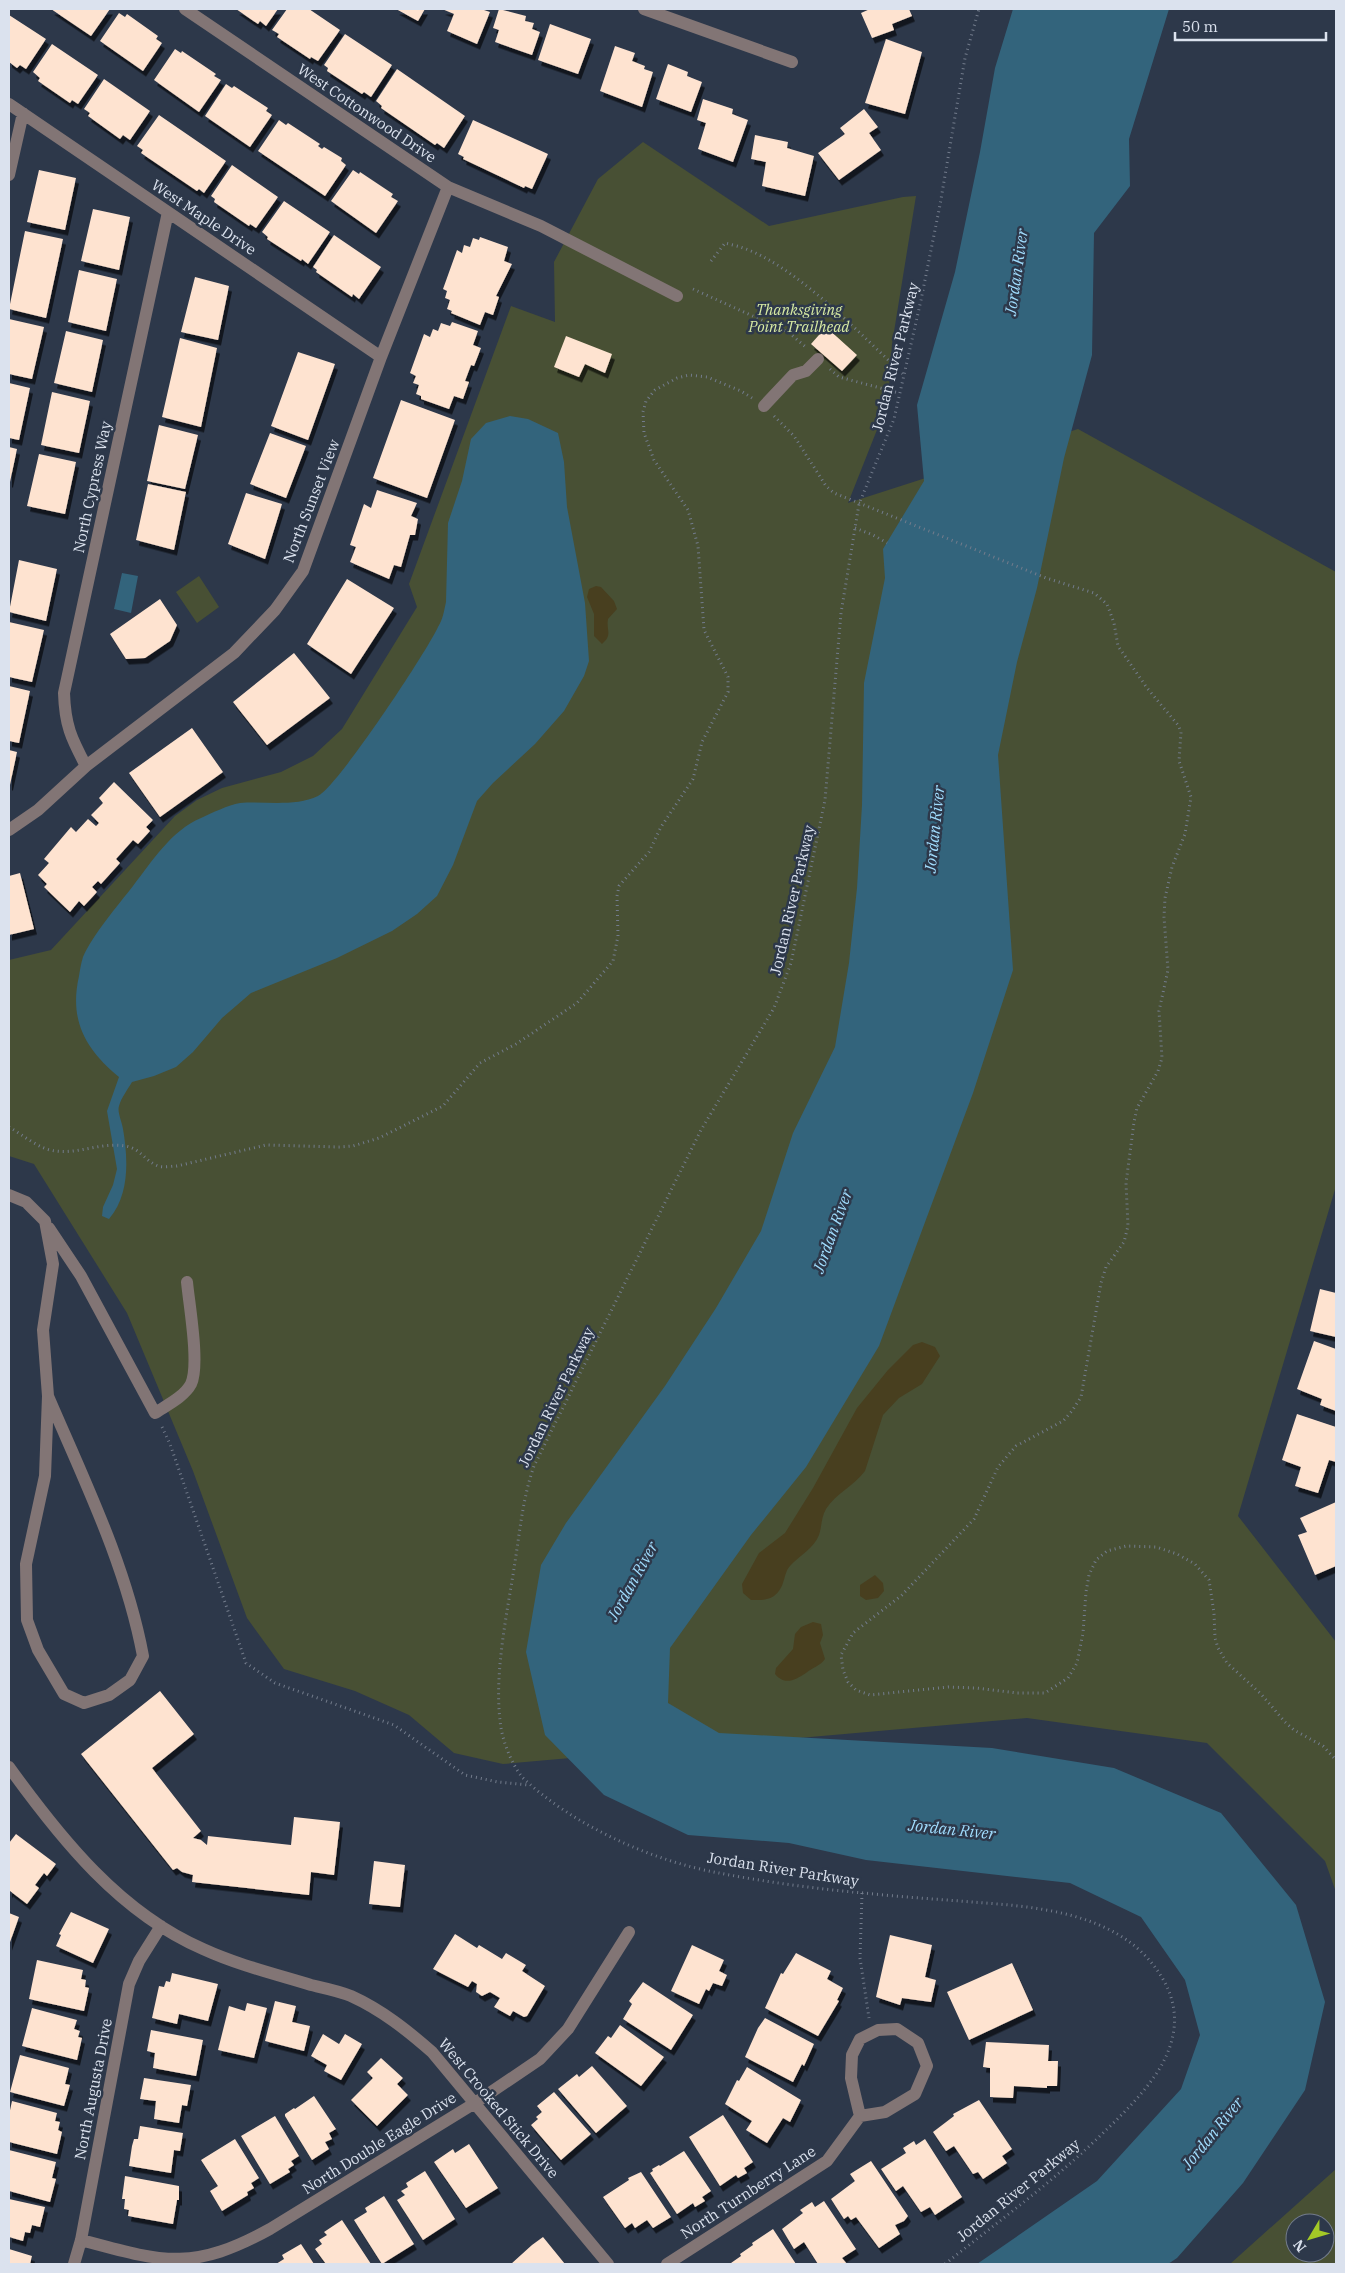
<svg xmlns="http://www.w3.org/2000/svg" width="1345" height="2273" font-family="'IBM Plex Serif',serif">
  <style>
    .green { fill: #485034; fill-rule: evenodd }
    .sand { fill: #483f1f }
    .water { fill: #33647c }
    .building { fill: #fee3d0; filter: url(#shadow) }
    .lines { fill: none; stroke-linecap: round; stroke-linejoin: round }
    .path { stroke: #737c8c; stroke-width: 3; stroke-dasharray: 1 4; stroke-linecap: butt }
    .minor { stroke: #827575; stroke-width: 12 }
    .labels { text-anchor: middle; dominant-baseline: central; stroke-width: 5; stroke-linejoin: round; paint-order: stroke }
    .street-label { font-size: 15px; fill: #dbe2ee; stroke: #2d384a }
    .park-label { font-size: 15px; font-style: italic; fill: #d8eba3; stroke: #2d384a }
    .water-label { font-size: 16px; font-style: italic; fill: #a0dcfd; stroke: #2d384a }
  </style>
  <defs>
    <filter id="shadow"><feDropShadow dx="3" dy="5.5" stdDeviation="0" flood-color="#0009"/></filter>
  </defs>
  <rect width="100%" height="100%" fill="#2d384a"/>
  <path class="green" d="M643,142l126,84 134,-29 13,-1 -24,148 -4,58 -40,101 230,-74 258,143v614l-98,330 98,126v250l-11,-31 -118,-118 -180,-25 -524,46 -49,-11 -45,-38 -54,-24 -71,-22 -37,-51 -54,-147 -66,-158 -93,-149 -25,-8v-196l42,-10 124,-134 22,-16 25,-12 59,-16 32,-16 29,-27 75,-122 -8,-23 102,-278 44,16 -1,-60 44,-83z
    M199,576l20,31 -22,16 -21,-31z
    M1336,2169v95h-106zM1295,2223h30v30h-30z"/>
  <path class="sand" d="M596,586l5,1 13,14 3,8 -9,10c-2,11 5,16 -6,25l-8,-8v-22l-7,-17 2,-8z
    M922,1342l13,5 5,9 -18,28 -23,14 -16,17 -18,56c-11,15 -29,22 -39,38 -5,9 -4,17 -7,26 -5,13 -20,21 -29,31 -7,7 -4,21 -16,30 -8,5 -15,4 -23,4l-8,-7 -1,-9 17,-31 26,-20 28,-45 44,-80 31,-38 25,-25z
    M875,1575l8,8 1,8 -6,7 -12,2 -6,-4v-11z
    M813,1622l8,2 2,11 -3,8 5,16c-6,8 -12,8 -19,14 -11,7 -21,13 -31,1l1,-6 17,-19 2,-15 6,-7z"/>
  <path class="water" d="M1013,9h156l-40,130 1,47 -36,47 -2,122 -28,103 -27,130 -20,74 -19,93 15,215 -40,123 -94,253 -73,121 -55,68 -81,113 -2,55 51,30 273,15 122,20 107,45 75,92 29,97 -20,88 -62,93 -66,75 -9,6h-191l120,-83 84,-92 19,-54 -15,-55 -44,-63 -71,-34 -204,-23 -77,-17 -101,-8 -84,-40 -59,-60 -19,-83 15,-87 25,-42 99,-137 51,-78 45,-77 32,-98 42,-86 14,-84 8,-75 5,-83 2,-122 21,-105 -2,-29 41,-68 -7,-76 38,-133 25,-120 15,-84z
    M510,416l18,3 30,14 6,29 3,45 18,96 4,58 -5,15 -20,35 -29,33 -42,39 -16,18 -24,64 -16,31 -20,18 -25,17 -55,27 -86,35 -29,25 -29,34 -17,15 -22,9 -22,6c-4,7 -11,16 -13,24 -2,6 3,16 4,23 5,29 7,66 -14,90l-7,-3 1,-9 10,-22 4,-16 -10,-58 12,-34c-34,-28 -50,-57 -40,-101 1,-6 2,-13 4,-19 9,-21 35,-52 50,-71 20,-26 38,-55 68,-68 11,-5 27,-13 39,-15 25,-2 55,4 78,-7 20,-10 108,-143 120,-169 5,-8 6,-16 8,-25l2,-79 14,-42 9,-42 15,-16z
    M122,573l16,3 -7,37 -17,-4z"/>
  <path class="building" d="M51,9h59l-19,27z
    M236,9h42l-12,17 -6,-5 -2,3z
    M287,9h22l31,21 -22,31 -7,-4 -1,2 -33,-22 2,-3 -7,-4z
    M396,9h29l-7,12z
    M442,9h39l9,3 -13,32 -30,-13 7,-17z
    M499,9l27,7 -1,5 9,2 -2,6 8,3 -8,23 -37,-13 4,-12 -6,-2z
    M870,9h39l3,7 -20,8 2,6 -22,8 -11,-25z
    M119,13l6,4 2,-3 31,22 -2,3 6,4 -19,28 -43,-30z
    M9,15l37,24 -20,30 -6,-4 -3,3 -8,-6z
    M550,24l41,15 -13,35 -40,-14z
    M345,34l47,31 -21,32 -7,-5 -2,2 -35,-23 1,-3 -4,-3z
    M886,39l36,13 -17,62 -40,-11z
    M52,44l46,31 -20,29 -6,-4 -2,3 -32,-22 2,-3 -7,-6z
    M615,46l20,7 -3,8 13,5 -1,3 9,3 -11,35 -42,-16z
    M175,49l6,4 1,-2 34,23 -2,2 7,4 -22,32 -45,-32z
    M668,64l20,8 -1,4 15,6 -11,30 -35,-13z
    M397,69l68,47 -21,32 -7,-5 -2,2 -54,-37 1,-2 -6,-5z
    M104,79l46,32 -20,29 -7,-5 -3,4 -32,-23 2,-3 -6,-4z
    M226,84l6,4 2,-2 34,22 -2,3 6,4 -22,32 -45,-31z
    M703,99l30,10 -1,5 16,6 -15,42 -35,-13 8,-26 -9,-3z
    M864,109l14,18 -9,6 12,17 -42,30 -21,-27 27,-19 -5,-6z
    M159,115l67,46 -22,32 -5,-4 -2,2 -56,-38 2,-3 -6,-4z
    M279,120l7,5 2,-2 32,21 -2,2 4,3 2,-2 18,11 -1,3 5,4 -21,31 -67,-45z
    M473,120l75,34 -16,35 -7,-3 -1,2 -61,-29 1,-2 -6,-3z
    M755,135l33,7 -1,6 27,8 -9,40 -43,-10 4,-24 -15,-3z
    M232,165l46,32 -22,31 -6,-4 -1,2 -35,-24 1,-3 -4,-3z
    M39,170l37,8 -11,52 -38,-8z
    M353,170l6,4 1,-2 33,22 -2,3 7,4 -22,32 -45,-32z
    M284,201l46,31 -22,32 -6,-5 -1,2 -34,-22 1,-2 -6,-5z
    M93,209l37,8 -11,53 -38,-9z
    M25,231l38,8 -17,79 -37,-9z
    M334,235l47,32 -22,32 -6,-5 -1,3 -36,-25 1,-2 -4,-3z
    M480,237l28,10 -4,14 8,3 -16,32 3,1 -6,18 -8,-3 -5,13 -29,-12 1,-2 -5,-2 3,-9 -5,-2 2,-7 -4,-2 14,-39 5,3 2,-8 6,2 3,-9 6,2z
    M79,270l38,9 -11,52 -38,-9z
    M195,277l34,9 -11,54 -37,-8z
    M9,319l35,8 -12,52 -23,-5z
    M452,322l26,9 -5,14 8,3 -7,18 -3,-1 -6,16 4,1 -6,17 -9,-3 -5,13 -28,-10v-3l-5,-2 3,-9 -6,-2 3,-7 -6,-3 14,-39 6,3 3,-8 5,2 3,-8 9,3z
    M826,327l31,28 -15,16 -31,-27z
    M66,331l37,9 -11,52 -38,-9z
    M566,336l46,18 -7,19 -20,-9 -6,13 -25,-10z
    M180,338l37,10 -16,79 -39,-10z
    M298,352l37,12 -27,76 -37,-14z
    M9,383l21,5 -11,52 -10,-2z
    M52,392l38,9 -11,52 -38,-8z
    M401,400l54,20 -28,78 -54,-20z
    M159,425l39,10 -13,54 -38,-8z
    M270,433l36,13 -20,52 -36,-14z
    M9,447l8,2 -7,33h-1z
    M39,454l37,8 -11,52 -38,-8z
    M148,484l38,8 -12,58 -38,-10z
    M377,490l40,13 -6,13 7,3 -3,16h-5l-9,32 -7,-2 -5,14 -39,-17 6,-15 -6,-2 14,-41 7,4z
    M246,493l36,11 -17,55 -37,-15z
    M19,560l38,9 -11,52 -37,-9z
    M347,579l47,29 -43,66 -44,-30z
    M160,599l17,26 -7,16 -25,17 -19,1 -16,-25z
    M9,622l35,8 -12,52 -23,-5z
    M294,653l36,45 -63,47 -34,-43z
    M9,686l21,5 -11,52 -10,-2z
    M192,728l31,44 -63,45 -31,-44z
    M9,750l8,2 -7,33h-1z
    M114,782l39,38 -7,7 4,4 -12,13 -5,-4 -17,19 4,4 -19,21 -3,-3 -6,6 5,5 -13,14 -5,-5 -9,11 -26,-25 3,-3 -9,-9 11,-12 -5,-4 27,-32 5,5 12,-13 8,7 3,-3 -8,-8 12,-12 -4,-5z
    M20,873l14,56 -25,6v-59z
    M1320,1289l16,4v44l-26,-6z
    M1314,1341l22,8v62l-16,-6 2,-6 -25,-10z
    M1297,1414l39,13v35l-7,-2 -11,33 -23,-7 6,-19 -19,-7z
    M1336,1502v64l-21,9 -17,-40 9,-3 -7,-14z
    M160,1691l34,43 -42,34 49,63 -8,7 8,2 6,5 1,-9 83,9 3,-28 46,5 -6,53 -23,-3 -2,23 -117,-13 1,-7 -11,-3 -5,-4 -4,2 -92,-116z
    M16,1834l40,30 -9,12 -3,-3 -9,12 4,3 -12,16 -17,-13 -1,2v-50z
    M374,1861l31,4 -5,42 -31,-3z
    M71,1912l38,17 -16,34 -37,-17 5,-11 -2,-1z
    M9,1913l10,4 -10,28z
    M455,1934l22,14 2,-3 23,14 4,-6 20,12 -4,6 23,15 -18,30 -3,1 -11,-6 -3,5 -16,-9 6,-9 -10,-6 -8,4 -6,-4 1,-8 -5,-3 -4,6 -35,-18z
    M890,1935l42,10 -7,32 11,3 -5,22 -29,-4 -2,7 -24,-8z
    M692,1945l32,15 -5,11 8,4 -5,11 -9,-3 -4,8 -3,-2 -7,15 -28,-13z
    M796,1953l35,18 -4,8 16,9 -6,12 2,1 -21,35 -53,-28 16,-35 2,1z
    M37,1960l46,10 -2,9 5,1 -1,7 4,1 -5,23 -55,-12z
    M1012,1963l21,47 -64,30 -22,-48z
    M172,1973l46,11 -10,37 -29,-7 -2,10 -25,-6 7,-32 5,1 2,-6 4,1z
    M643,1982l50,33 -22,35 -48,-31 9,-15 -3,-3z
    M275,2001l21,5 -4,16 18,4 -6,25 -39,-10z
    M247,2003l20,5 -13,50 -36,-8 11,-44 16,5z
    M32,2008l45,12 -3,9 6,2 -2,6 4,1 -5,22 -55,-14z
    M765,2018l49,26 -10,22 -2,-2 -9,18 -48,-25 13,-29z
    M620,2025l44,32 -23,29 -46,-33 13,-17 3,2z
    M151,2030l52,10 -7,36 -43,-8 2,-15 -8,-2z
    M323,2034l16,10 6,-10 17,10 -21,36 -17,-9 3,-6 -16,-9z
    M986,2042l63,3 -1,16h10l-1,25h-10v2l-33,-2 -1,12 -23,-1v-29l-7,-1z
    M20,2055l49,13 -4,16 5,1 -6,21 -54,-14z
    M381,2058l22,20 -6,6 11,11 -31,31 -26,-26 22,-22 -6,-6z
    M592,2066l35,40 -31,27 -38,-44 19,-15 2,3z
    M747,2067l54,33 -11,22 -7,-4 -16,25 -21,-13 6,-9 -27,-17 12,-24 2,1z
    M144,2078l47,7 -4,21 -5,-1 -3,18 -25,-4 2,-18 -16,-2z
    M554,2092l37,42 -30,26 -30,-35 7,-6 -2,-2 6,-5 -5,-6z
    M314,2096l22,33 -7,4 3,6 -7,3 4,7 -17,11 -27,-44v-2l9,-6 1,1z
    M979,2100l33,49 -10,7 5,7 -24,16 -5,-7 -5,2 -19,-28 -8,5 -13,-19 21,-16 -1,-2z
    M12,2101l45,12 -2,8 5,1 -2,8 4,2 -5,22 -48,-12v-27z
    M723,2115l30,47 -9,6 3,5 -9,5 -2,-3 -16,11 -31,-49z
    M275,2116l24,40 -8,5 3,4 -6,4 2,3 -20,12 -29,-48z
    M140,2126l43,7 -3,18 -6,-1 -3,23 -42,-7 3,-20 2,-7h4z
    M235,2139l24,39 -8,5 3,5 -7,4 1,3 -26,16 -12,-20 8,-5 -17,-26z
    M925,2139l37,58 -27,18 -5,-8 -9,5 -18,-26 -7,5 -15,-22 25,-16 -3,-5 11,-7 2,4z
    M469,2144l29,44 -32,20 -32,-46 19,-13 2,4z
    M9,2150l47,12 -4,16 4,1 -6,23 -41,-11z
    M684,2151l27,40 -9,6 3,4 -10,6 -2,-4 -16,11 -27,-41 3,-2 -1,-2 7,-4 1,1z
    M871,2161l37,55 -4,5 -9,4 5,9 -21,14 -23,-31 -5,3 -3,-4 -4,3 -13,-20 24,-18 -5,-7z
    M425,2171l30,48 -32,21 -26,-40 8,-5 -4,-4 7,-4 -2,-4z
    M641,2172l30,45 -18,11 -6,-8 -12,8 -3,-5 -7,5 -22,-31 26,-17 -1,-2z
    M125,2176l54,10v14h-2l-4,24 -45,-8 1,-6 -5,-1 1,-10h-3z
    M384,2196l30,48 -32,20 -28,-44 13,-8 -2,-4z
    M9,2199l36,8 -5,20 -8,-2 -2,8 -5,-1 -2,9 -14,-4z
    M824,2201l32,48 -14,9 5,6h-29l-14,-22 -10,7 -12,-20 21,-16 -3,-3 12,-8 3,5z
    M342,2220l29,44h-45l-11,-15 7,-5 -3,-4 8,-5 -3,-3z
    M773,2229l23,35h-64l-1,-1 10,-7 -1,-2 13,-9 -1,-2z
    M543,2237l22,27h-54l21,-19z
    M301,2244l13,20h-38l8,-5 -2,-4z
    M9,2249l23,7 -2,8h-21z"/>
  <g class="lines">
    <path class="path" d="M711,261l14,-18c8,2 17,4 26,8 52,22 110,84 152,123
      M693,289l95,43 19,16
      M830,369l9,8 60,16
      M774,416l20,20 32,50 8,7 212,85 48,15 13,11 7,19 4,23 29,42 31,37 3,7 -2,29 12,36 -6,37 -13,33 -7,31 -1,19 4,53 -9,41 3,47 -4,13 -21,37 -3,14 -8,61 2,43 -4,16 -18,25 -5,16 -20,114 -9,14 -9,10 -47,25 -18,21 -24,52 -72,76 -49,38 -12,22 2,15 5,12 8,8 14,5 78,-8 28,1 41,5h28l23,-15 9,-15 6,-30 3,-41 3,-17 7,-15 11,-9 19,-5 30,1 21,7 18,10 14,16 5,33 1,25 3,10 9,15 34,31 24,28 9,8 29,16 13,14
      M855,528l18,7 14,8
      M9,1127c14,8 31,23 47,24 24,3 45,-9 69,-5 15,2 20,15 33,20 5,2 13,0 19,0l89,-21 73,2 14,-1 26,-8 64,-32 37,-43 36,-19 61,-41 36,-42 5,-25 -1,-40 2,-10 30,-34 12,-25 32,-48 9,-37 26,-50v-15l-24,-47 -6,-84 -10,-36 -34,-50 -10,-27 -1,-21 3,-11 9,-11 22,-12 12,-3 18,2 34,14 11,7
      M162,1427l8,17 76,219 29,20 119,42 71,50 33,7 31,3
      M862,1893l-2,65 9,60
      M945,2264c54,-43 109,-83 158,-131 21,-20 42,-41 57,-65 17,-29 20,-58 4,-87 -38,-68 -123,-74 -192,-79 -36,-3 -72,-5 -108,-9 -47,-4 -98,-11 -145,-20 -67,-12 -147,-48 -197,-96 -10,-13 -18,-32 -21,-49 -8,-52 6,-113 14,-166 5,-32 8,-65 19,-96l167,-336 73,-122 17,-45 34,-163 16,-187 18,-109 35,-85 27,-119 19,-95 25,-147 14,-49"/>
    <path class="minor" d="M185,9l263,178 93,39 136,70
      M644,9l148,53
      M9,104l372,253
      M9,175l14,-62
      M764,406l29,-31 13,-4 12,-12
      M86,766c-15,-28 -21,-41 -22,-73l104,-481
      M9,830l29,-20 48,-44 148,-113 41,-43 28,-39 78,-214 67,-170
      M9,1195l17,7 19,19 8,43 -10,66 5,66 -3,80 -19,88 1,56 11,30 26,44 20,9 25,-8 21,-15 13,-24c-17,-91 -59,-176 -95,-260
      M49,1228l32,48 74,137c12,-8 29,-16 36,-29 9,-19 -2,-80 -4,-102
      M9,1767c52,72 111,146 194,182 35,16 72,25 108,36 13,3 28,6 40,11 31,14 57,35 81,56l176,212
      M81,2240c82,22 111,32 189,-11l205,-126 65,-44 28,-30 61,-97
      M74,2264l7,-24 48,-256 10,-23 22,-35
      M667,2264l160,-103 33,-45 -9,-38 1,-23 8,-16 18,-9 19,-1 21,14 9,23 -12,28 -30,18 -25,4"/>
  </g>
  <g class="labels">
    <g class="street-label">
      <text transform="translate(367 113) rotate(34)">West Cottonwood Drive</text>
      <text transform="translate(204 217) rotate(34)">West Maple Drive</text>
      <text transform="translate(895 357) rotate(-76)">Jordan River Parkway</text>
      <text transform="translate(92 487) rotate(-78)">North Cypress Way</text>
      <text transform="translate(311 501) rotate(-69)">North Sunset View</text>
      <text transform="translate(792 900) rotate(-77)">Jordan River Parkway</text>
      <text transform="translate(556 1397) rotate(-64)">Jordan River Parkway</text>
      <text transform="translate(783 1869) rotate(9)">Jordan River Parkway</text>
      <text transform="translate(93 2089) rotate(-79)">North Augusta Drive</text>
      <text transform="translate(499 2108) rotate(50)">West Crooked Stick Drive</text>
      <text transform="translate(379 2143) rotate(-32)">North Double Eagle Drive</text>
      <text transform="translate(1018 2190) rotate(-39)">Jordan River Parkway</text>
      <text transform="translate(748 2192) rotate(-33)">North Turnberry Lane</text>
    </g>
    <g class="park-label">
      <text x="799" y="309">Thanksgiving<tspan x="799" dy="17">Point Trailhead</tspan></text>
    </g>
    <g class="water-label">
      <text transform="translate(1016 272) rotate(-82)">Jordan River</text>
      <text transform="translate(934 829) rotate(-84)">Jordan River</text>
      <text transform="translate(832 1231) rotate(-70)">Jordan River</text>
      <text transform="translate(632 1581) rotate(-61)">Jordan River</text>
      <text transform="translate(952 1829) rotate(6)">Jordan River</text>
      <text transform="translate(1212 2133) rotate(-51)">Jordan River</text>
    </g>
  </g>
  <rect width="1345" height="2273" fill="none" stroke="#dbe2ee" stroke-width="20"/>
  <g transform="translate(1310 2238) rotate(232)"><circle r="24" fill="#2d384a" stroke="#737c8c"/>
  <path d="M0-4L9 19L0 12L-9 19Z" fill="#a3c927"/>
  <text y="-8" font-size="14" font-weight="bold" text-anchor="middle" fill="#dbe2ee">N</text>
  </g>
  <path d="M1175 32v8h151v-8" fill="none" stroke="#dbe2ee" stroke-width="2.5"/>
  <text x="1182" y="32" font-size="15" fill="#dbe2ee" stroke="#2d384a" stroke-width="4" paint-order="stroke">50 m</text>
</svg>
